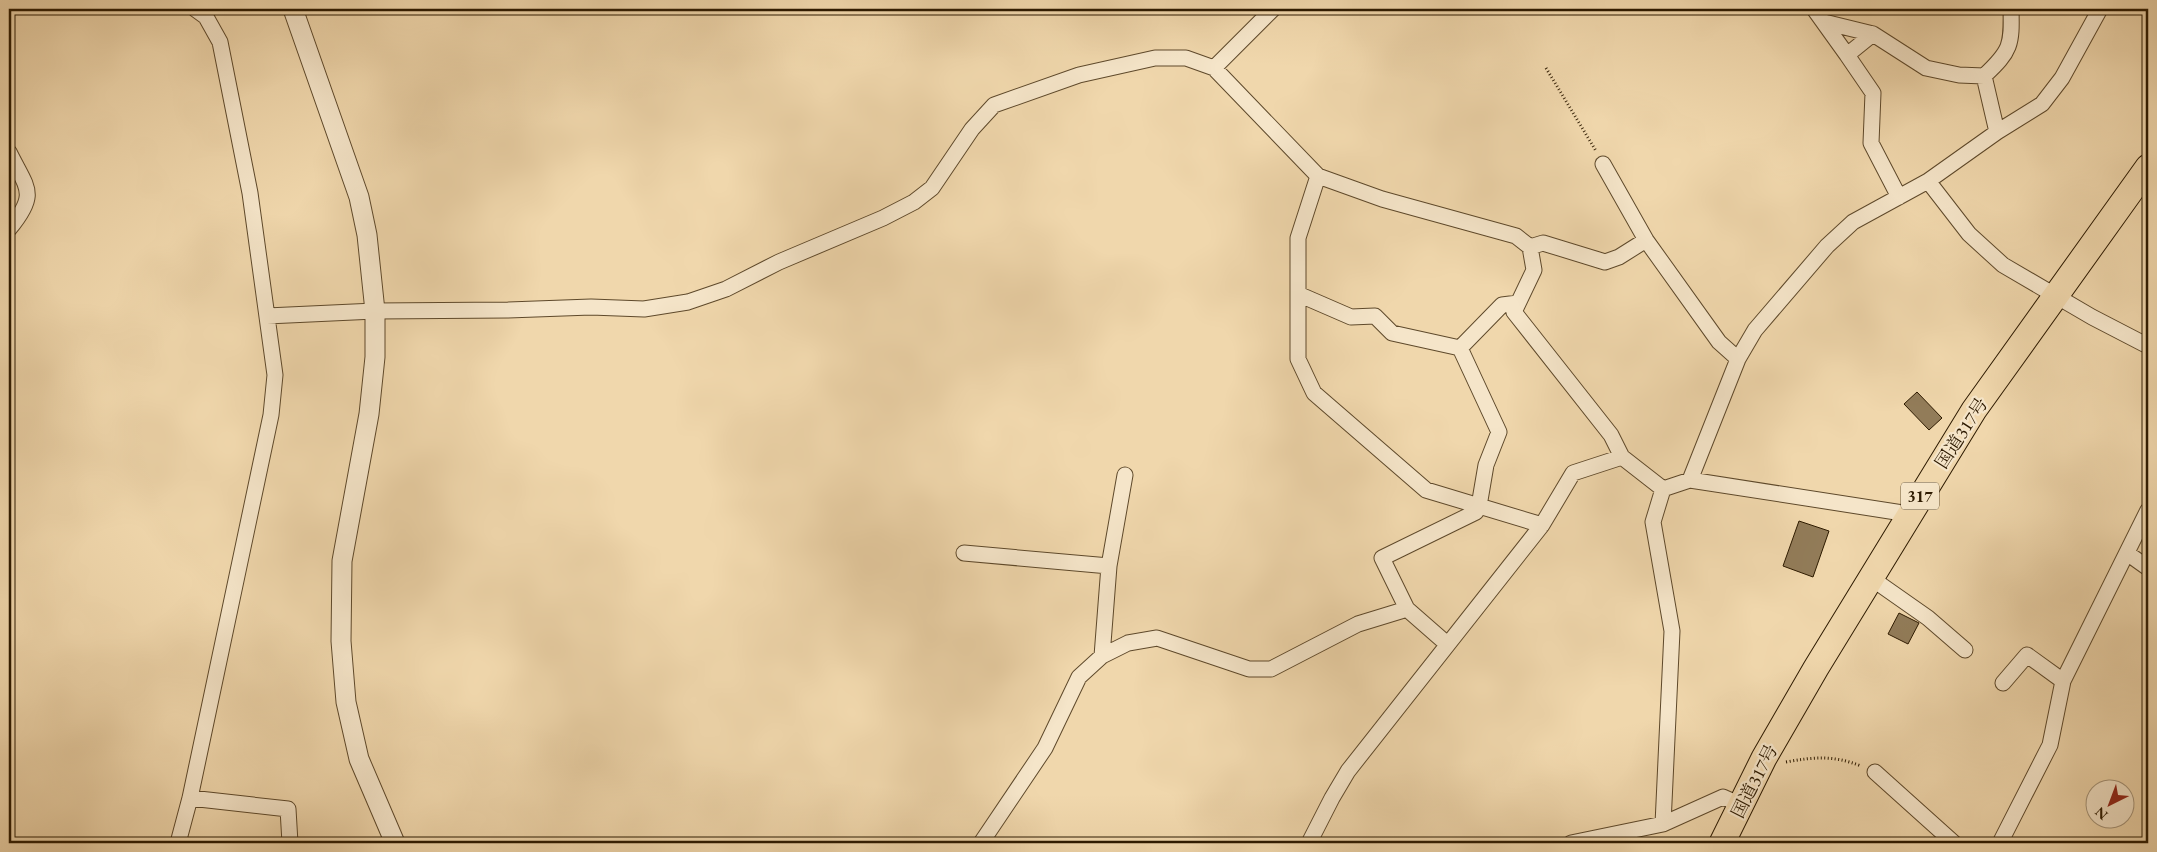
<svg xmlns="http://www.w3.org/2000/svg" width="2157" height="852" font-family="'EB Garamond','Noto Serif JP',serif">
  <style>
    .building { fill: #927c59; stroke: #2d1a00 }
    .lines { fill: none; stroke-linecap: round; stroke-linejoin: round }
    .minor-casing { stroke: #5e492b; stroke-width: 17 }
    .tertiary-casing { stroke: #5e492b; stroke-width: 21 }
    .trunk-casing { stroke: #2d1a00; stroke-width: 27 }
    .path { stroke: #2d1a00; stroke-width: 3; stroke-dasharray: 1 2.5; stroke-linecap: butt }
    .minor { stroke: #f5e5c9; stroke-width: 15 }
    .tertiary { stroke: #f5e5c9; stroke-width: 19 }
    .trunk { stroke: #f0d7ac; stroke-width: 25 }
    .labels { text-anchor: middle; dominant-baseline: central; stroke-width: 4.5; stroke-linejoin: round; paint-order: stroke }
    .shield { fill: #f5e5c9; stroke: #69573c; stroke-width: 1 }
    .shield-label { font-size: 16px; font-weight: bold; fill: #2d1a00 }
    .street-label { font-size: 18px; fill: #2d1a00; stroke: #f5e5c9 }
  </style>
  <rect width="100%" height="100%" fill="#f0d7ac"/>
  <filter id="stains"><feTurbulence type="fractalNoise" baseFrequency=".004" numOctaves="4"/><feColorMatrix values="0 0 0 0 .2 0 0 0 0 .09 0 0 0 0 .02 0 0 0 .5 -.17"/></filter>
  <radialGradient id="worn" r=".72"><stop offset=".6" stop-color="#630" stop-opacity="0"/><stop offset="1" stop-color="#630" stop-opacity=".3"/></radialGradient>
  <path class="building" d="M1917,392l25,26 -13,12 -25,-26z
    M1799,521l30,10 -16,46 -30,-11z
    M1899,613l20,10 -11,21 -20,-10z"/>
  <g class="lines">
    <defs>
      <path id="minor" d="M1814,9l33,46
        M1824,22l49,12
        M1214,68l59,-59
        M1997,132l45,-28 20,-26 38,-69
        M9,152c18,37 30,41 0,77
        M1603,164l43,76 73,102 19,17
        M1318,176l-20,62v121l16,34 112,97 116,35
        M1928,181l41,53 34,31 89,52 56,29
        M1899,197l-28,-54 2,-50 -26,-38 26,-21 53,34 33,7 25,1c27,-25 28,-31 27,-67
        M1530,247l13,-4 62,19 14,-5 27,-17
        M1298,294l53,23 24,-1 17,17 68,15
        M267,316l108,-5 133,-1 83,-3 53,2 44,-7 38,-13 53,-27 104,-44 31,-16 18,-14 40,-59 22,-24 85,-30 76,-17h31l28,10 104,108 64,23 134,37 14,11 4,23 -20,42 97,123 11,22 41,32
        M1690,480l48,-121 17,-29 72,-84 26,-24 75,-41 69,-49 -13,-56
        M964,553l145,13 -7,90
        M2127,553l21,15
        M1109,566l16,-91
        M1871,578l57,40 37,32
        M1447,644l-40,-35 -25,-51 94,-46 3,-6 7,-41 13,-33 -39,-84 42,-43 16,-2
        M2003,683l24,-28 36,26
        M1875,772l79,71
        M190,798l98,11 2,34
        M1663,824l9,-193 -19,-109 10,-33 27,-9 219,34
        M178,843l12,-45 81,-383 4,-40 -25,-182 -30,-151 -14,-25 -11,-8
        M981,843l64,-95 34,-71 23,-21 26,-13 29,-5 92,31h22l87,-45 49,-15
        M1309,843l23,-45 16,-27 194,-246 31,-52 49,-16
        M1571,843l92,-19 60,-27 18,8
        M2000,843l50,-98 13,-64 85,-171"/>
      <path id="tertiary" d="M293,9l66,188 8,38 8,76v46l-6,57 -27,147 -1,80 5,61 13,57 36,84"/>
      <path id="trunk" d="M1722,843l42,-85 52,-90 158,-258 174,-243"/>
    </defs>
    <use href="#minor" class="minor-casing"/>
    <use href="#tertiary" class="tertiary-casing"/>
    <use href="#trunk" class="trunk-casing"/>
    <path class="path" d="M1546,68l50,83
      M1786,762c28,-5 47,-7 75,4"/>
    <use href="#minor" class="minor"/>
    <use href="#tertiary" class="tertiary"/>
    <use href="#trunk" class="trunk"/>
  </g>
  <g class="labels">
    <rect class="shield" x="1901" y="482.5" width="38" height="27" rx="4"/>
    <g class="shield-label">
      <text x="1920" y="496">317</text>
    </g>
    <g class="street-label">
      <text transform="translate(1961 433) rotate(-57)">国道317号</text>
      <text transform="translate(1754 781) rotate(-63)">国道317号</text>
    </g>
  </g>
  <rect width="2157" height="852" fill="none" stroke="#f0d7ac" stroke-width="30"/>
  <rect x="10" y="10" width="2137" height="832" fill="none" stroke="#2d1a00" stroke-width="2.5"/>
  <rect x="15" y="15" width="2127" height="822" fill="none" stroke="#2d1a00"/>
  <g transform="translate(2110 804) rotate(222)"><circle r="24" fill="#f5e5c9" stroke="#a59479"/>
  <path d="M0-4L9 19L0 12L-9 19Z" fill="#8f2418"/>
  <text y="-8" font-size="14" font-weight="bold" text-anchor="middle" fill="#2d1a00">N</text>
  </g>
  <rect width="100%" height="100%" filter="url(#stains)"/>
  <rect width="100%" height="100%" fill="url(#worn)"/>
</svg>
